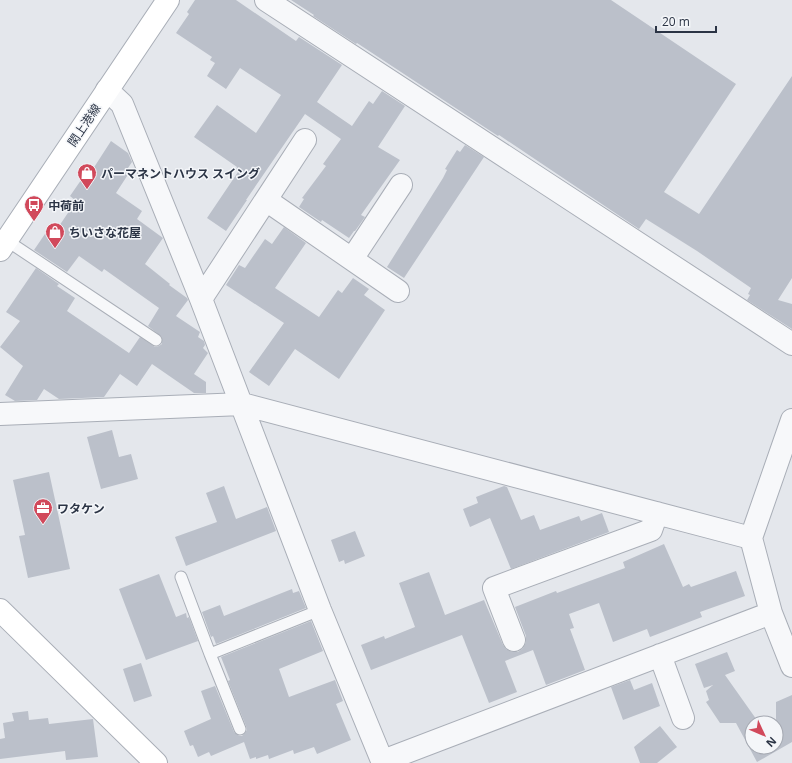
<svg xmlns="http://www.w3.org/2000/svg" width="792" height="763" font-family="'Open Sans','Noto Sans JP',sans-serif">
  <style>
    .building { fill: #bbc0ca }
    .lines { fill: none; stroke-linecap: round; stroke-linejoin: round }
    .lane-casing { stroke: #a9aeb7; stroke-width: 13 }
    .street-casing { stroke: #a9aeb7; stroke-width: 24 }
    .secondary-casing { stroke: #a9aeb7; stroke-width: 24 }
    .lane { stroke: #f7f8fa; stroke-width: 11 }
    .street { stroke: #f7f8fa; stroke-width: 22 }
    .secondary { stroke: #fff; stroke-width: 22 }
    .labels { text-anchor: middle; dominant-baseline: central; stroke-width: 3; stroke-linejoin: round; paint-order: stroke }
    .street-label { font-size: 12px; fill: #2b3445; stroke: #f4f6f9 }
    .poi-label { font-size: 12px; font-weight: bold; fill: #2b3445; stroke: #f4f6f9; text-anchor: start }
  </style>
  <rect width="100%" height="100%" fill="#e4e7ec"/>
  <path class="building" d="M195,0h41l60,41 3,-4 43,28 -25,37 35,24 17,-25 4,3 9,-13 23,15 -27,41 22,13 -39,55 4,2 -10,14h-1l-5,7 -27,-18 -1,2 -22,-15 5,-8 -2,-1 24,-32 -3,-2 18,-25 -36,-25 -59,86h1l-21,31 -19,-13 31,-46 -2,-2 1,-3 -43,-30 23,-32 39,28 25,-38 -41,-27 -14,21 -19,-13 8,-13 -5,-3 2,-3 -36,-24 13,-19 -2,-2z
    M291,0h320l125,84 -72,108 35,22 93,-138v202l-14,22 14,4v25l-45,-29 3,-5 -2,-1 3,-6 -54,-37 -51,-32 -7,10 -140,-94 -1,1 -141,-93 -1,1 -43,-28 1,-1z
    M111,141l17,12 4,9 -6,9 3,2 -13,20 26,18 -5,8 26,19 -18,26 25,20 -1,1 18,13 1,2 -12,16 24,16 -2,5 6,4 1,4 -2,3 5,5 -14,21 12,8v11h-12l-42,-29 -15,22 -17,-12 -16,23 -45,2 -15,-10 -7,11 -22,1 -10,-6 18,-29 -23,-19 20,-26 -14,-9 30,-44 23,16 -2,2 18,12 -8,13 62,42 11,-16 15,10 4,-1 3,-2v-7l-14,-11 11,-18 -55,-39 -2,3 -23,-16 -12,16 -33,-22 13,-19 6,4 23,-34 -6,-5 18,-26 3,2z
    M465,145l19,12 -80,121 -17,-11 56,-89 4,-8 -2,-1 12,-19 3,2z
    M284,227l22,16 -31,45 44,29 19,-27 4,3 11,-15 16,11 -5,6 21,15 -46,69 -44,-30 -26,37 -20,-14 35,-49 -58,-38 13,-20 6,3 20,-29 7,5z
    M112,430l7,27 12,-3 7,25 -37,10 -14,-52z
    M49,472l21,97 -42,9 -9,-42 6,-1 -12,-55z
    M224,486l12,33 31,-12 9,24 -90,35 -11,-29 42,-15 -11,-29z
    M504,486l3,1 14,33 13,-5 6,15 39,-14 2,5 21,-8 7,19 -98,37 -21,-51 -20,9 -7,-18 15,-6 -2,-6z
    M355,531l10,25 -20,8 -1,-4 -5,2 -8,-22z
    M664,544l19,43 6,-3 2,3 45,-16 9,25 -45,16 2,5 -52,20 -3,-8 -34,13 -14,-39 -30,11 5,14 -4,1 15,41 -39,15 -13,-35 -28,11 12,31 -28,11 -27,-68 -91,35 -10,-25 23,-9 1,3 30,-12 -16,-44 30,-11 16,43 39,-15 19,45 3,4 6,3h6l5,-4 3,-6v-6l-11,-29 41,-16 1,2 68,-25 -2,-6z
    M159,574l17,43 10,-4 1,5 2,-1 9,24 -52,19 -27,-71z
    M292,589l1,4 6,-2 7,17 -90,36 -3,-8 -2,1 -9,-25 18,-7 4,11z
    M311,621l12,30 -44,18 10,28 46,-17 8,21 -7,3 15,36 -34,14 -3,-7 -20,7 -1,-4 -24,9 -1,-4 -12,4v-2l-6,2 -6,-17 -33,14 -2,-4 -11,5 -5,-12 -3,1 -6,-15 27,-12 -10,-28 14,-5 19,46 5,4h3l5,-6 -1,-4 -18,-45 2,-1 -9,-23z
    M727,652l8,19 -10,4 34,48h-7v24h24v-45l16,-7v47l-35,20 -21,-39h-16l-14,-21 3,-2 -3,-9 7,-6 -9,3 -9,-24z
    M141,663l11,33 -18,6 -11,-33z
    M630,680l4,10 18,-7 8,23 -37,14 -12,-33z
    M28,711l1,9 19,-2 1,6 44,-5 5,38 -32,3 -1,-9 -65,8v-20l5,-1 -2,-15 11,-2 -2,-8z
    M660,726l17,21 -20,16h-17l-6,-16z"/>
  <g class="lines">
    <defs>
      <path id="lane" d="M6,240l150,100
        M181,577l29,77
        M240,729l-30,-75 110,-44"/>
      <path id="street" d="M266,0l526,344
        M107,90l15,14 79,195 119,311 63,153
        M266,200l132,91
        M352,259l49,-74
        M201,299l104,-159
        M0,414l242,-10 509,134 41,-118
        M751,538l20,75 21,53
        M514,640l-20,-52 157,-58 6,-17
        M660,655l23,63
        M383,761l388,-148"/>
      <path id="secondary" d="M0,250l168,-250
        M0,610l156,153"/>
    </defs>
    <use href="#lane" class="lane-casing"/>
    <use href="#street" class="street-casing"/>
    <use href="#secondary" class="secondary-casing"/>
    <use href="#lane" class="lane"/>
    <use href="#street" class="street"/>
    <use href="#secondary" class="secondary"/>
  </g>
  <defs>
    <symbol id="shop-pin" viewBox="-11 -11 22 30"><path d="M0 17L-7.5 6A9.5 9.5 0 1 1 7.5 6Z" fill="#d1495b" stroke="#f4f6f9"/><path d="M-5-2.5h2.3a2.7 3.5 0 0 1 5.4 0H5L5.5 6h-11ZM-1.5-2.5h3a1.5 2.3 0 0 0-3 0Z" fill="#fff"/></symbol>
    <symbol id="bus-pin" viewBox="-11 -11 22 30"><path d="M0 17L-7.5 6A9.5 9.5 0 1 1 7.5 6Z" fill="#d1495b" stroke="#f4f6f9"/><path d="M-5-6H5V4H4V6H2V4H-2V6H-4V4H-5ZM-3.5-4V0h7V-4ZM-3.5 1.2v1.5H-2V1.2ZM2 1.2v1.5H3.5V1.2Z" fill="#fff"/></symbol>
    <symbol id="office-pin" viewBox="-11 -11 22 30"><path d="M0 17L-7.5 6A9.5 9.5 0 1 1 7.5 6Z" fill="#d1495b" stroke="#f4f6f9"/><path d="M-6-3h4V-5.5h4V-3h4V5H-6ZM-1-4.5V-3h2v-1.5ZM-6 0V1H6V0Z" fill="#fff"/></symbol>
  </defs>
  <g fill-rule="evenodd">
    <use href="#shop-pin" x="76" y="162" width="22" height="30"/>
    <use href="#bus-pin" x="23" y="194" width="22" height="30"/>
    <use href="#shop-pin" x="44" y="221" width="22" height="30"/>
    <use href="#office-pin" x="32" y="497" width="22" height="30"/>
  </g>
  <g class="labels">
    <g class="street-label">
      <text transform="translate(84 125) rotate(-56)">閖上港線</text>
    </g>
    <g class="poi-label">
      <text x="101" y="173">パーマネントハウス スイング</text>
      <text x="48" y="205">中荷前</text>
      <text x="69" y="232">ちいさな花屋</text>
      <text x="57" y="508">ワタケン</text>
    </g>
  </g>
  <g transform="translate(764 735) rotate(134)"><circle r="19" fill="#f4f6f9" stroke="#a4a8b1"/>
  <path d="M0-3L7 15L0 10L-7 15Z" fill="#d1495b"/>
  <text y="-6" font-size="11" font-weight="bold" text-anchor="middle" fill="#2b3445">N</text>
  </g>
  <path d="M656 26v6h60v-6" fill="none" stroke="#2b3445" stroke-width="2"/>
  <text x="662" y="26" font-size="12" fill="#2b3445" stroke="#f4f6f9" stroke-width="3" paint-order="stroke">20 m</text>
</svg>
